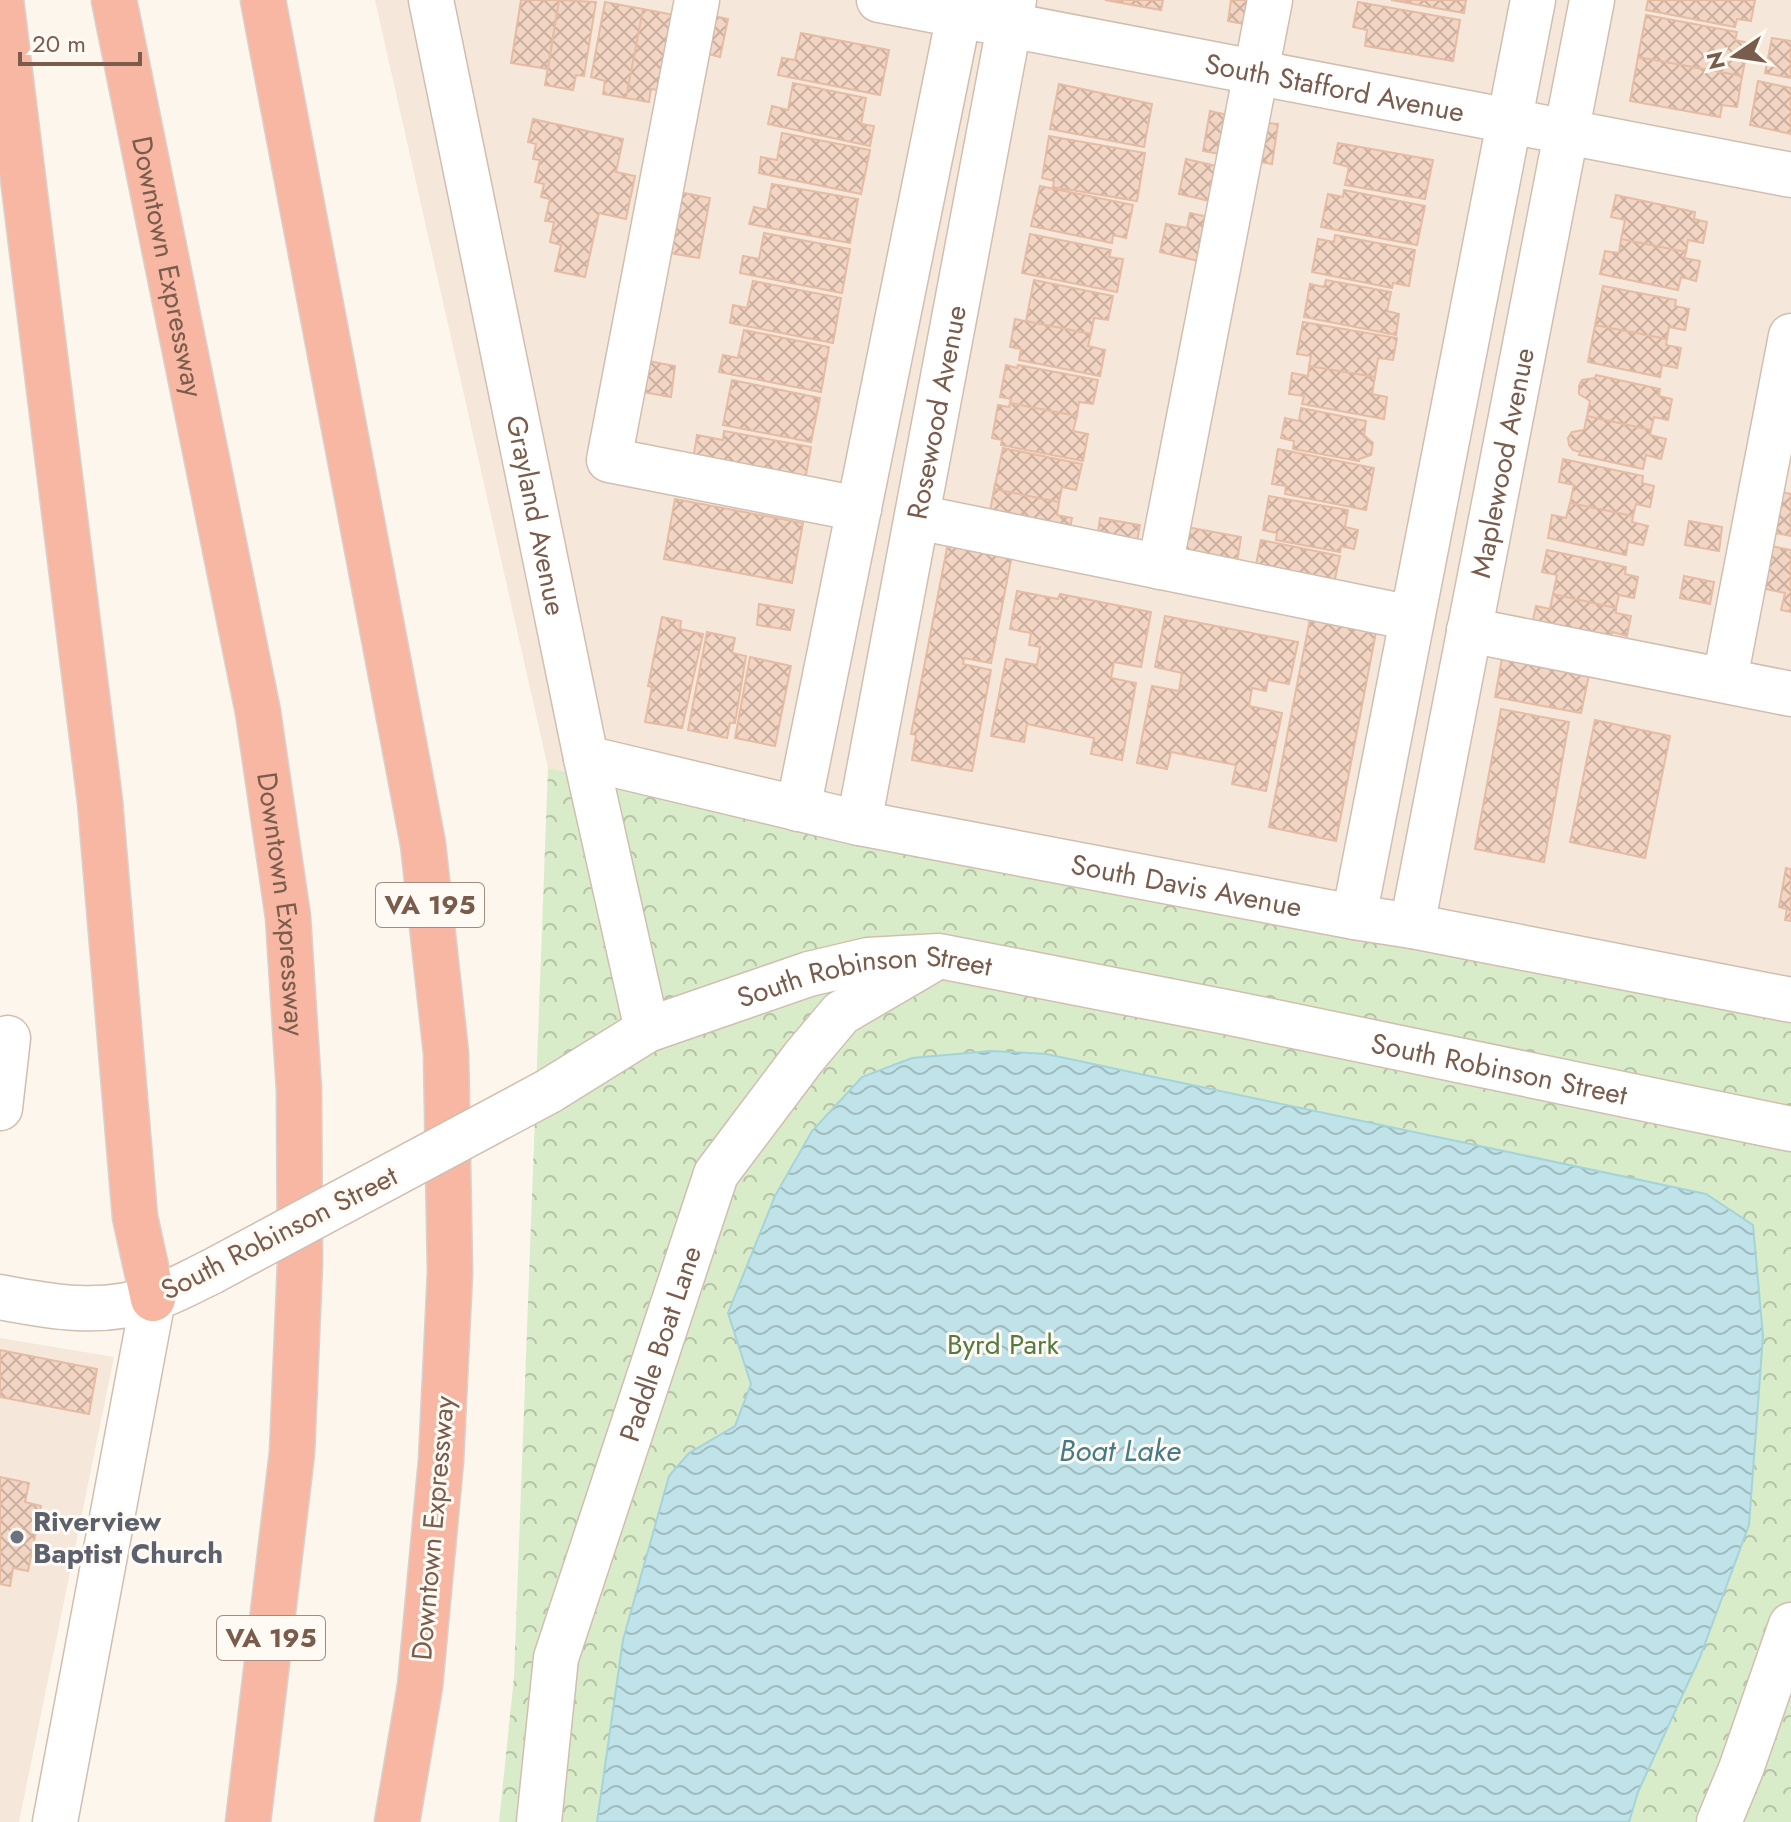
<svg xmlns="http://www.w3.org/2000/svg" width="1791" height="1822" font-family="Jost,sans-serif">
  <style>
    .residential { fill: #f5e8da }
    .forest { fill: url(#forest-crowns) }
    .water { fill: url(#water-waves); stroke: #a5d3da; stroke-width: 2 }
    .building { fill: url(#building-cross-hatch); stroke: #e6bba3; stroke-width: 2 }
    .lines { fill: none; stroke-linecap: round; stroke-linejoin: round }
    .minor-casing { stroke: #d1beb0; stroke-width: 47 }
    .highway-casing { stroke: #dad1cd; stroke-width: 47 }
    .minor { stroke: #fff; stroke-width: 44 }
    .highway { stroke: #f7b7a3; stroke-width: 44 }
    .minor-bridge-casing { stroke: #d1beb0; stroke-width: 47; stroke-linecap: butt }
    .minor-bridge { stroke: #fff; stroke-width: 44 }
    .worship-dot { fill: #6b7280; stroke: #fffaf3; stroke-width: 3 }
    .labels { text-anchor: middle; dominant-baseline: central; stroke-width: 6; stroke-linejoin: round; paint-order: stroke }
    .shield { fill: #fffaf3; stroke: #a28b7f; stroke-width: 2 }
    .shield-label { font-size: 26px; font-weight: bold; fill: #7a5c4d }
    .street-label { font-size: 28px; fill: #7a5c4d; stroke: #fffaf3 }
    .park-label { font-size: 28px; fill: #537a41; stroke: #fffaf3 }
    .worship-label { font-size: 28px; font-weight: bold; fill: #5b616d; stroke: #fffaf3; text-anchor: start }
    .water-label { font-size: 30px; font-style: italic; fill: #437c86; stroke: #fffaf3 }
  </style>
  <defs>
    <pattern id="forest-crowns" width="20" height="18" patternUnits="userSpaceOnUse" patternTransform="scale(2)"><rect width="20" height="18" fill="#d8ecc9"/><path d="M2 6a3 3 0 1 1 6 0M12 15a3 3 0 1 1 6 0" fill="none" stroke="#b4c2a5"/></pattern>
    <pattern id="water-waves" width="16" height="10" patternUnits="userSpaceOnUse" patternTransform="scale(2)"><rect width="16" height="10" fill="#bfe3e8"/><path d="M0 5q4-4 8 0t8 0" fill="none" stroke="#a0bbbe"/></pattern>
    <pattern id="building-cross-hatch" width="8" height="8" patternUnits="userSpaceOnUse" patternTransform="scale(2)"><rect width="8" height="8" fill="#f3d5c3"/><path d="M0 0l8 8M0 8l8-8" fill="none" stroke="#cab0a1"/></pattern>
  </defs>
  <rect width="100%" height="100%" fill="#fdf6ec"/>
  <path class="residential" d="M375,0h1416v1017l-1243,-249z
    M0,1338l114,19 -95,465h-19z"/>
  <path class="forest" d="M548,768l1243,249v805h-1292l15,-145z"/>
  <path class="water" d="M991,1051l55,3 660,140 47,31 10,111 -14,189 -49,132 -62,135 -9,30h-1032l26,-182 46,-164 20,-23 46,-27 16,-42 -23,-71 47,-117 37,-65 50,-54 50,-19z"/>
  <path class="building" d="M521,0h38l-11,69 -37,-6z
    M559,0l37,2 -12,74 -8,-1 -3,15 -28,-5z
    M1105,0h58l-2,10z
    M1231,0h23l-5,25 -21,-4z
    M1391,0h75l-2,13z
    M1648,0h107l-4,21 -14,-2 -2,8 -89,-17z
    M605,2l38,7 -17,89 -23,-4 2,-13 -14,-4z
    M1358,2l102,18 -7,41 -88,-15 2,-16 -14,-3z
    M643,9l36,7 -15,75 -13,-2 -2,13 -23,-4z
    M709,15l19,4 -8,38 -19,-5z
    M1646,15l91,17 -2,8 14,3 -7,33 -104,-19z
    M801,33l88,17 -9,45 -102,-20 4,-17 13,2z
    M1772,38l19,3v37l-26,-5z
    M1638,57l104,19 -5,31 -15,-2 -2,12 -90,-16z
    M1758,81l33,7v46l-41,-9z
    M793,83l73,15 -5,26 13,2 -4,20 -102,-22 4,-18 16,4z
    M1059,84l93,20 -8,43 -94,-18z
    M1210,111l22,5 -6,39 -23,-4z
    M533,119l90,20 -7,33 19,4 -9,43 -27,-6 -14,64 -30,-6 6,-26 -11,-3 4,-20 -9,-1 5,-22 -9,-2 3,-13 -9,-2 5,-22 -7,-1 3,-15 -8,-2z
    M1259,122l19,2 -6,40 -18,-3z
    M782,133l88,17 -9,44 -102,-21 2,-16 16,3z
    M1049,136l96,17 -8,48 -84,-14 1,-6 -12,-3z
    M1338,143l95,17 -8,39 -80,-14 4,-18 -15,-4z
    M1186,159l35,8 -7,35 -35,-8z
    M772,184l86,15 -8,44 -101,-19 5,-17 13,3z
    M1040,186l93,19 -7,33 -13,-3 -1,8 -81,-17z
    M1344,190l81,16 -8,39 -96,-18 7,-33 15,3z
    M674,191l36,7 -11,60 -36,-6z
    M1616,195l79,17 -1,7 13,3 -4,21 -15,-3 -2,12 -65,-13 4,-19 -14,-3z
    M1190,213l23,5 -10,44 -43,-10 6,-28 21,4z
    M764,233l86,16 -8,44 -102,-20 3,-17 16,3z
    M1030,234l81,16 -2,7 14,2 -6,33 -95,-19z
    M1335,235l80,15 -6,36 -16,-3 -1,5 -80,-16 6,-33 16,3z
    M1621,239l65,13 -2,6 16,3 -4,20 -15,-4 -3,13 -78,-16 5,-23 14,2z
    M1034,280l79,16 -5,24 -14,-2 -3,16 -65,-13z
    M1326,280l65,12 -4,19 12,3 -3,21 -92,-18 6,-33 14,3z
    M753,281l88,17 -8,45 -103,-20 3,-18 14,3z
    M1603,286l73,14 -1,6 14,3 -4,21 -16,-3 -2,12 -72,-14z
    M1015,319l76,15 -3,12 17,4 -5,26 -81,-16 2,-11 -11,-2z
    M1303,322l94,16 -4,22 -15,-2 -3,19 -66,-11 2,-10 -14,-2z
    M1595,325l72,14 -1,6 15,3 -4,20 -15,-3 -2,12 -72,-15z
    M744,330l85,17 -8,45 -102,-20 4,-17 15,3z
    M643,360l32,6 -4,31 -34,-6z
    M1006,365l11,3 1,-3 80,15 -5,24 -14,-2 -2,14 -67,-13 1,-4 -11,-2z
    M1309,366l66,11 -3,17 15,3 -3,22 -82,-15 2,-8 -15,-2 3,-21 16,3z
    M1596,375l64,14 -1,7 13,3 -4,21 -14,-3 -3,13 -64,-14 3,-15 -11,-7v-8l3,-6 13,-2z
    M732,380l88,18 -9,44 -88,-17z
    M1010,403l67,13 -4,15 15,3 -5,27 -82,-16 1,-5 -10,-2 6,-33 11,2z
    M1301,408l65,13 -2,14 9,8 -2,12 -12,4v2l-66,-12 1,-8 -13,-3 4,-20 14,3z
    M1587,416l64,14 -1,5 16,4 -5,20 -15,-4 -3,14 -64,-14 1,-3 -7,-2 -4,-5 -1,-7 4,-6 12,-2z
    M724,431l87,16 -8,45 -112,-20 6,-37 26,5z
    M1003,448l79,16 -6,26 -14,-3 -3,15 -65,-13z
    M1278,449l96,19 -8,42 -81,-16 1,-8 -14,-2z
    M1563,459l80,17 -1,7 12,3 -4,21 -14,-3 -3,12 -63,-13 4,-18 -15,-3z
    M994,489l65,13 -2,13 15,3 -5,26 -80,-16z
    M1768,489l23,5v42l-31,-6z
    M1269,496l79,14 -3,17 13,3 -4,19 -13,-3 -1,6 -64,-12 1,-7 -14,-3z
    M675,499l128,24 -11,60 -128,-24z
    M1570,503l63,13 -1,6 16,4 -5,19 -15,-3 -2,13 -78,-17 4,-23 14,3z
    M1100,518l40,7 -4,23 -39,-7z
    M1689,521l33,6 -3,24 -34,-6z
    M1181,526l60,11 -6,39 -61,-11z
    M1261,540l79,16 -9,41 -77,-23z
    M948,543l64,12 -21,108 -27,-5 -1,6 28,6 -19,101 -60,-11 4,-25 -5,-1z
    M1756,543l35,7v62l-10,-2 4,-17 -37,-8z
    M1547,550l79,17 -1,7 13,3 -4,21 -15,-3 -3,13 -63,-14 4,-19 -15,-3z
    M1684,576l30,6 -4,22 -30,-6z
    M1017,591l41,8 2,-5 91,18 -10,55 -27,-5 -3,16 25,5 -14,77 -31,-6 3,-16 -67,-14 -3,18 -33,-6 15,-77 31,6 3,-18 -11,-2 2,-12 -21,-4z
    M1553,594l63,14v5l15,3 -4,20 -15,-4 -3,14 -78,-17 5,-23 14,3z
    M759,604l35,6 -4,20 -33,-5z
    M1311,614l66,13 -41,214 -67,-14z
    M1165,616l133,26 -9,42 -21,-4 -2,11 -14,-3 -3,18 33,7 -16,78 -34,-7 4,-19 -65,-13 -4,17 -30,-6 15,-77 27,5 3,-18 -27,-6z
    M662,617l19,4 -1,8 23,5 -21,94 -37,-6 7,-35 -4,-1z
    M707,632l28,6 -3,15 14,3 -11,67h-5l-3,15 -39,-8z
    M750,657l41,9 -16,80 -40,-8z
    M1502,658l87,17 -8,38 -86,-16z
    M1501,709l68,13 -25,140 -69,-13z
    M1595,720l75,16 -25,122 -75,-16z
    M1786,868l5,1v52l-6,-1 2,-11 -8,-2z
    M0,1350l97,19 -8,45 -89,-17z
    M0,1477l29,6 -4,19 16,4 -13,65 -15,-3 -3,18 -10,-2z"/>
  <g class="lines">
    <defs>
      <g id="minor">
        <path id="s1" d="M431,0l155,758 61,272"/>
        <path d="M697,0l-88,460 250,49"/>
        <path id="s2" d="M879,0l912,175"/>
        <path d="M917,517l495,101"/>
        <path d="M1160,567l110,-567"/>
        <path d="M1469,630l322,64"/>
        <path d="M1725,679l66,-343"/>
        <path id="s3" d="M586,758l273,65 495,94 58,9 379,74"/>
        <path d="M798,809l164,-809"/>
        <path id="s4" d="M859,823l155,-823"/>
        <path d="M1354,917l179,-917"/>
        <path id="s5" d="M1412,926l180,-926"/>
        <path id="s6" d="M549,1091l98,-61 104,-36 58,-20 59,-14 71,-4 292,57 560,116"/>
        <path d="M0,1108l8,-70"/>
        <path d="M0,1297c51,10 103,19 154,1 19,-6 38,-17 57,-26"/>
        <path d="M55,1822l98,-523"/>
        <path id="s7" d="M539,1822l17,-164 160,-484 88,-117 37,-44 89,-52"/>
        <path d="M1719,1822l22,-53 50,-144"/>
      </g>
      <g id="highway">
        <path d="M1,0l99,802 35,415 18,82"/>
        <path id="s8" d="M114,0l144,712 30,205 11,173 1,173 -8,190 -44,369"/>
        <path d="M263,0l160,844 23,209 4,220 -9,188 -21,225 -23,136"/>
      </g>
    </defs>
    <use href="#minor" class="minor-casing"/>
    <use href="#highway" class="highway-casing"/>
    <use href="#minor" class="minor"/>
    <use href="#highway" class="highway"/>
    <defs>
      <path id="minor-bridge" d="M211,1272l338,-181"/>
    </defs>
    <use href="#minor-bridge" class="minor-bridge-casing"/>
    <use href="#minor-bridge" class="minor-bridge"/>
  </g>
  <circle class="worship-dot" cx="17" cy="1537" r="8"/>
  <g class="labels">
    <g class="shield">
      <rect x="376" y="883" width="108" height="44" rx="6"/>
      <rect x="217" y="1616" width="108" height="44" rx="6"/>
    </g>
    <g class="shield-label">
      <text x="430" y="905">VA 195</text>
      <text x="271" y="1638">VA 195</text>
    </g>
    <g class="street-label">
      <text stroke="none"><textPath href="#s2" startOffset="464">South Stafford Avenue</textPath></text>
      <text stroke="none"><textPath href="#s8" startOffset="272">Downtown Expressway</textPath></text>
      <text stroke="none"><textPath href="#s4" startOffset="418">Rosewood Avenue</textPath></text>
      <text stroke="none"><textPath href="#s5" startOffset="472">Maplewood Avenue</textPath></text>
      <text stroke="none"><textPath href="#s1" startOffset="526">Grayland Avenue</textPath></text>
      <text stroke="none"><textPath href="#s3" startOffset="614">South Davis Avenue</textPath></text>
      <text stroke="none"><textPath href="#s8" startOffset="920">Downtown Expressway</textPath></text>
      <text stroke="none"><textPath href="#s6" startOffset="342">South Robinson Street</textPath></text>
      <text stroke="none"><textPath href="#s6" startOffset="990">South Robinson Street</textPath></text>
      <text transform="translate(279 1233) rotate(-27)">South Robinson Street</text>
      <text stroke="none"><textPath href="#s7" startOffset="496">Paddle Boat Lane</textPath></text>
      <text transform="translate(433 1528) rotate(-85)">Downtown Expressway</text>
    </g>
    <g class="park-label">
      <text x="1003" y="1344">Byrd Park</text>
    </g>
    <g class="worship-label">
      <text x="33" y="1521">Riverview<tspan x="33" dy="32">Baptist Church</tspan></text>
    </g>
    <g class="water-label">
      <text x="1120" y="1450">Boat Lake</text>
    </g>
  </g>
  <g transform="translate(1735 56) rotate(257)" stroke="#fffaf3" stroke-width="6" paint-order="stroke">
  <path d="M0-6L14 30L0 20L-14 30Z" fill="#7a5c4d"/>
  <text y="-12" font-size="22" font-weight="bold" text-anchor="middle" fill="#7a5c4d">N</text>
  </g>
  <path d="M20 52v12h120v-12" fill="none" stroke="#7a5c4d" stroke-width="4"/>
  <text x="32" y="52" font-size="24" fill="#7a5c4d" stroke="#fffaf3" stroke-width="6" paint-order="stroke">20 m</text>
</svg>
